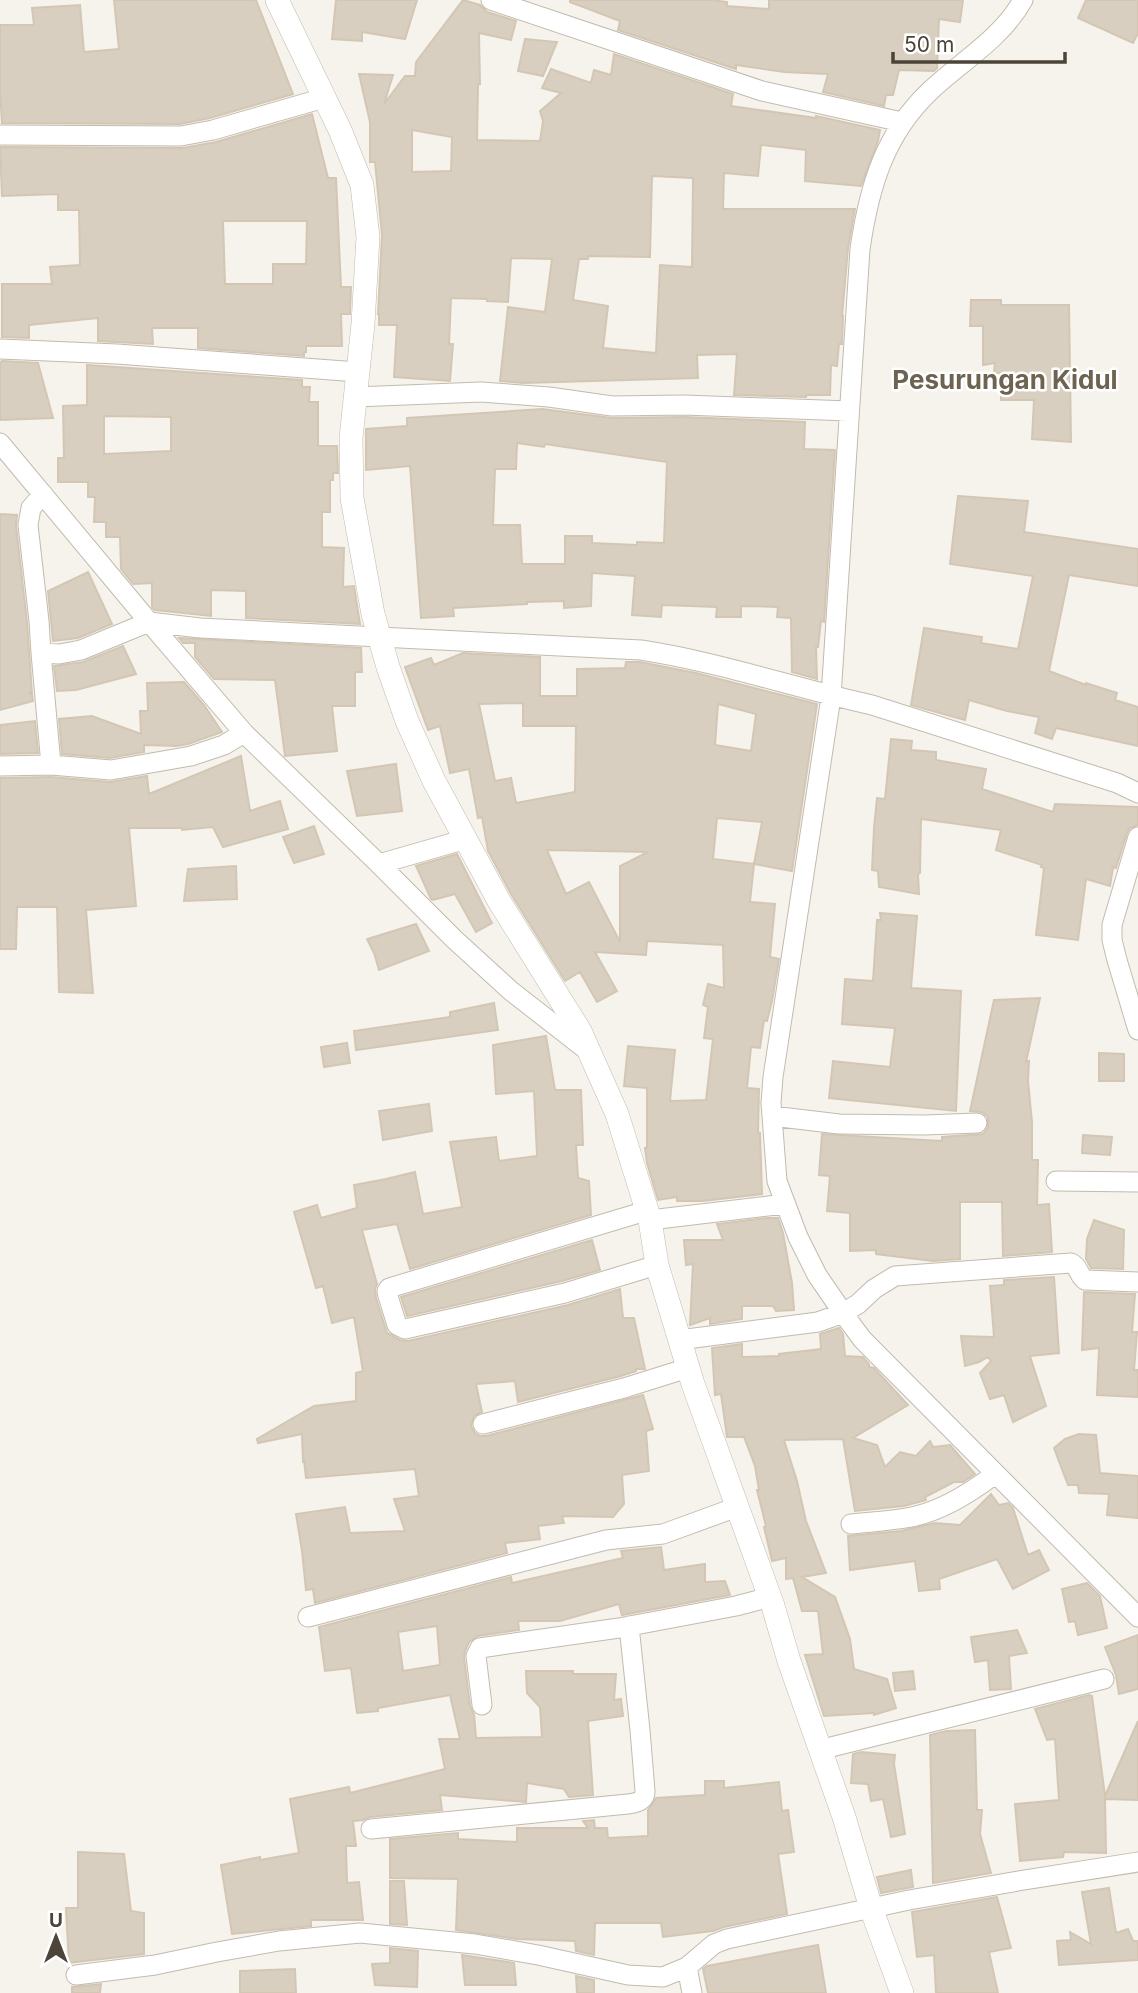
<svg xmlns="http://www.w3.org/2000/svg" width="1138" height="1993" font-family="Inter,sans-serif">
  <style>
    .building { fill: #d8cfc1; stroke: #d3c7b4; stroke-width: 2; fill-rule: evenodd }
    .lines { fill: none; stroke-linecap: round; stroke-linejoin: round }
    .minor-casing { stroke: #c2bbae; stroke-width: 21 }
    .tertiary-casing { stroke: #c2bbae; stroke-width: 24 }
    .minor { stroke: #fff; stroke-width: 19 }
    .tertiary { stroke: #fff; stroke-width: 23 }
    .labels { text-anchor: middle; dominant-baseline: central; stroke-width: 5; stroke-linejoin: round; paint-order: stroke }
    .quarter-label { font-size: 26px; font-weight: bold; fill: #6e6250; stroke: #fff }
  </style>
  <rect width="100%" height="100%" fill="#f6f3ec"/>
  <path class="building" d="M114,0h142l37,94 -83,24 -30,6 -178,-1 -2,-32v-66h34l-2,-17 48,-3 4,47 35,-3z
    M336,0h81l-12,39 -43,-7v9l-30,-2z
    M463,0l17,5 7,7 29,9 -5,19 -32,-7 1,51h-2l-1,56 63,1 3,-20 -3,-10 21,-18 -19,-5 9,-19 40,14 3,-13 17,5 3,-21 119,40 -2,12 85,12v-2l64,14 -2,11 -17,45 -56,-5 1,-31 -45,-5 -3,31 -34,-3 -1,36h132l-7,39 -6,68h1l-1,28h-3l-2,22 -6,-1 -1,30h-24v2l-72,-2 3,-41 -40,1 1,23 -175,5 -23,-2 8,-74 37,5 7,-53 -41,-1 -3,44 -21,-1v-2l-36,-1 -2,46h4l-3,37 -56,-4 3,-52h-18v-11h-1l4,-79 -7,-73h-5v-40l-11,-48 34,1 -9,29 21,-28h10l1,-14zM412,130l40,7 -1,34 -39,1zM652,176l41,2 -1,89 -32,-2 -4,88 -53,-5 5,-42 -35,-6 6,-41h9v-3l62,1z
    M570,0h143l14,2v4l42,3v-9h194l-3,22 -21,-3 -2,49 -3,3 -35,-1 -6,25h-7l-2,11 -61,-14 5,-18 -44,-2 -48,-7v4l-118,-39 2,-9 -50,-19z
    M1086,0h52v33l-5,10 -55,-25z
    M525,39l32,3 -14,34 -25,-5z
    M312,114l16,64h8l5,109h10l-1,27h-9l1,32h-36v6h-2v4l-106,-8v-20h-46l1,16 -55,-3v-23l-69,7v13l-27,-1v-53h50l-2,-17 30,-2 -1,-55h-21v-16l-56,2 -2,-49 183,1 33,-6zM223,221h84l-1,43h-33v20h-48z
    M971,300h30v5h68l2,137 -39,-3 2,-39h-33v-27h-7l1,-10 -12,2v-39h-13z
    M2,361l36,2 15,55 -53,2v-57z
    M87,365l215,15v7h8l-1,15h9v44h19l1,27h-5v7h-3v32h-8v35l22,1 -1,39 11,-1 6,38 -114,-6v-27l-35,-1v26l-56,-6 -3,-3v-24l-19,1 -12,-15 -1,-32h-14v-15h-12l1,-25h-7v-15h-30v-24h6l-1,-52 24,-1zM104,416l67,1v34l-67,3z
    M542,409l70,9 72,-1 121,5 -1,27 31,1 -11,172 -3,-1 -3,26h-2l1,32 -25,-7 -1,-54 -14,-1 1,-10 -37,-1v11h-25l1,-10 -55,-2 -1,12 -29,-2 3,-39 -43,-3 -1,33 -27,2v-7l-37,1v2l-74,4 1,8 -33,2 -11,-152 -44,4v-41l41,-3v-8zM517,443l27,4 1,-3 122,18 -3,81 -27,-1v3l-45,-2v-7h-27v28h-43l-2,-39h-27l2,-56h21z
    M958,496l70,5 -4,31 114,17v37l-69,-11 -20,96 37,14v-2l31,10 -2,7 23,7v39l-82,-18 -4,11 -17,-6 4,-16 -32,-6 -38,-11 -4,20 -54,-15 13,-77 58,9 -1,6 37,6 15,-73 -83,-12z
    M0,514l17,1 -1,11 11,96 5,71h-4l4,1 1,7 -33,9z
    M88,572l24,52 -34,14 -25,3 -5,-50z
    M179,638l182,10 1,24h-7v34h-23l5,45 -52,5 -10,-76 -61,-1 -19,-22v-14h-12z
    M123,646l13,28 -60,16 -19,1 -3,-25 29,-4z
    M463,653l77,4v39h37v-27l48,-1 1,-6h14l56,11 121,31 -25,167 -38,-7 -4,38 25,2 -5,53 9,2 -7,42 -5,20 -3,-1 -4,28 -9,-1 -4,41 12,1 -1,44h2l2,61 -59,7h-26v-4l-19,3 -11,-37 -2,-15h2v-60l-23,-2 4,-40 47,4 -5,51 36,-1 7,-61 -9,-1 4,-31 -5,-2 5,-21 16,4 -1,-43 -76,-4 -1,14 -51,-3 22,39 -20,11 -17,-30 -15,9 -54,-87 -23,-43 -6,-34 -4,1 -9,-49 -19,4 -10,-47 -12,4 -23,-63 26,-9 3,7zM523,703v23h53l-1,66 -59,11 -5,-25 -16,3 -16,-77zM718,704l38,10 -5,37 -36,-6zM717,818l45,4 -8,42 -41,-5zM547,850l101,2 -28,14v76l-31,-60 -23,12z
    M184,682l20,23 18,27 -34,12 -12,2 -32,-1v7l-34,6 -48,-4 -3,-35 33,-3 49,18 -1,-23h8l-1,-28z
    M35,721l3,32 -38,1v-29z
    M891,739l21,2 -1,9 25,2v8l50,9 -4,20 71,23 2,-8 83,3v18l-8,3 -3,5 -11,35 -3,-1 -3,19 -24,-7 -8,61 -42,-5 8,-67 -3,-1 1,-2 -46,-15 5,-20 -80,-11 -1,54 -2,1 1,20 -40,-7 -1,-16 -6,-1 2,-42 3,-30 8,1z
    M241,756l9,55 30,-10 8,28 -65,18 -10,-20 -31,3v-2h-53l7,78 -50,4 7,83 -34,-1 -2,-85h-40l-1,42h-16v-171l51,-1 59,5 37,-6 2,18z
    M396,764l6,47 -45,5 -10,-45z
    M314,826l10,28 -30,9 -11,-26z
    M457,854l35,69 -16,9 -21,-38 -22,6 -2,-1 -15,-33z
    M236,866l1,33 -53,2 4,-32z
    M880,913l37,3 -6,72 50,3 -5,120 -127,-13 4,-37 57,6 5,-39 -53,-4 3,-45 28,2 4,-61h4z
    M416,924l13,27 -50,19 -5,-17 -7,-14z
    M1040,998l-14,64 3,-1 -1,20 4,41v38h6l-1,45 12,-1 3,48 -49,4 -1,-54h-42v57l-27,2 -57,-7v-4l-26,1v-38l-23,-2 3,-35 -11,-1 3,-41 120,7v-4l41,-3 5,-6v-11l-6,-5 -12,-1 24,-111z
    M494,1003l4,27 -142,20 -2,-19 96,-14v-5z
    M546,1036l9,54h26l2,55h-7l2,33 11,3 2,34 -181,54 -13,-45 -35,6 15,54 -2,5 1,9 11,35 13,7 8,1 160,-36 52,-16 3,29h11l11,51h-9v2l-15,5 -103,26 -3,-21 -39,3 6,28 -8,4 -3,10 4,7 5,3h6l157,-41 10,34 -7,2 3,40 -27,4 2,29 -11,13 -51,-1 2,7 -26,3 2,13 -35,4 2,10 -192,50 -2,-14 -7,1 -4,-39 -6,-37 49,-7 5,26 55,-2 -11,-32 25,-3 -4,-27 -109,9 -2,-18 -1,1 -1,-27 -44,9 -1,-4 57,-33 42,-5v-28l7,-2 -9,-54 -22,6 -9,-37 -7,2 -22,-76 23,-7 4,13 36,-10 -3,-23 32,-6 29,-7 8,42 39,-7 -12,-65 46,-5 3,24 38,-5 -3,-65 -38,3 -3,-49z
    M347,1043l3,20 -26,4 -3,-20z
    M1099,1053l25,1v27h-25z
    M429,1104l3,27 -49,9 -4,-29z
    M1083,1135l29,2 -2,18 -28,-2z
    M767,1218h11l5,15 9,50 2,27 -18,1 -3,-5h-31v13l-32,5v-6l-20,7 3,-61 -7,1 -2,-25h39l-6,-16z
    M1094,1220l30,10 -1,39 -32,-1 -5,-9 1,-20z
    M592,1240l8,30 -38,11 -155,35 -6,-19z
    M1054,1277l5,76 -29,3 16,50 -33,16 -9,-27 -14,4 -10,-26 11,-12 -3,-4 -9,5 -14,4 -4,-30 33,1 -4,-51 14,-1v-5z
    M1084,1292l51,2 -3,38h5l-3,38h4v27l-41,-2 2,-47 -17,2z
    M839,1328l4,6 2,22 18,1 6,7v3l5,1 34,37 -55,33 24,7 8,22 15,-15 16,4 14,-15 3,6 17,-2 25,29 -12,8h-9l-29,15 1,3 -22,6 -49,5 -12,-72 -59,1 13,41 9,40 20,52 -24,4 33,20 15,42 4,30 33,10 9,29 -22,7v-2l-50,3 -19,-61 18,-1 -5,-43h-16l-9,-33 -7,1v-21l-14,3 -8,-34 2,-1 -9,-36h2l-4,-24 -11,-29h-17l-6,-43 -6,1 -3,-47 30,-4v13l37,-1v-2l42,-5 -1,-15z
    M1079,1434l17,1 4,38 38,3v42l-31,-3 2,-21 -30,-1 -1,-8h-10l-14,-37 11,-9z
    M991,1494l8,11 9,-2 5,5 15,47 11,-5 10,20 -36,19 -16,-30 -58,20 1,10 -21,2 -4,-30 -65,9 -2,-34 53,-5 34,-8 25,2z
    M661,1547l3,23 41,-6v18l20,-1 5,14 -108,20 -3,-11 -59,17h-42l1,9 -41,6 -9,6 -4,9 -1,6 6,49 4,8 2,24 66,-1 -2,-30 -13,-14 -1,-22h47v3h43l-2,26 7,-1 2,17 -35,5 5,74 -24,2 -5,-8 -37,-6 -1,19 -86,-7 2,15 -72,7 -7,3 -10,1 3,25h-10l1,37 12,-1 4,38h-52v6l-79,8 -11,-69 39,-8v3l39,-7 -9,-54 59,-12 1,6 95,-24 -6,-30h21l-10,-44 -72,13v3l-21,2 -6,-45 -26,3 -6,-44 192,-50 1,6 111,-25 -2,-7zM437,1626l3,39 -37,6 -5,-39z
    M1087,1583l13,13 7,32 -29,7 -3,-14 -6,1 -7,-33z
    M1017,1630l10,23 -18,3 2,33 -21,1 -2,-30 -13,2 -4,-25z
    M1138,1635v54l-19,5 -3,-19 -11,-28z
    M913,1671l2,18 -20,2 -2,-18z
    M1089,1695l3,1 13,100 33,-75v79l-33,-1 1,54 -42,-1 -1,5 -43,4 -5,-57 44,-4 -4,-61 -8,1 -12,-31z
    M975,1730l2,80h5l-2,24 11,39 -58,10 -3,-148 16,-4z
    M861,1752l34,3 -1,9 11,70 -14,3 -8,-38 -12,2 -3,-17 -17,-1 2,-29z
    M705,1781h19v7l55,-6 3,29 6,-1 6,42 -16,2 9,60 -63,13 -11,4 -50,6 -2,-14h-66l-1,32 -18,-4 -1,-10 -58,-2 -61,-9 2,-51 -68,-1v-39l68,-6v6l59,3v-14h71l-5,-7 11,-1 1,8h12l1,10 40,-2v-26l8,-12 49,-3z
    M78,1852l46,2 7,57 13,2v41l-75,9 -3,-55h12z
    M911,1870l2,17 -32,6 -4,-16z
    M390,1881h14l3,44 -17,-1z
    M1109,1888l7,45 12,-4 5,12h5v19l-79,5 -2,-24 14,-1 -1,-8 21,12 -9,-52z
    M997,1897l14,51 -22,4 9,41h-62l-2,-38 -17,2 -5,-45z
    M818,1945l8,48h-118l-5,-24 4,-3z
    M390,1948l28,3 -1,36 -42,-2 -3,-21 18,-1z
    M462,1955l52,8 2,22h-51z
    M295,1969l1,24h-56v-22z
    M576,1976l18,4v13h-17z
    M101,1984l-1,9h-28v-6z"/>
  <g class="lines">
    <defs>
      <path id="minor" d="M491,0l271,91 140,31
        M1023,0c-21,38 -61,61 -92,90 -47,44 -62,98 -71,159l-29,448 -58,380 -2,26 6,78 21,56 19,38 26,38 19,26 276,278
        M0,135l181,1 32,-6 111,-32
        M0,349l117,5 241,18
        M355,397l126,-5 68,5 63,9 72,-1 165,6
        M0,443l149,179 95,111 135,131 87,-25
        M43,494l-12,14 -3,17 11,96 2,32 18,1 22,-4 68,-28 51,6 441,22c78,12 154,38 231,55l245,78 21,10
        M41,653l10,112
        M0,766l51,-1 60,5 80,-14 33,-11 20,-12
        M1138,837l-26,88v15l5,20 21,70
        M379,864l75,75 57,52 77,60
        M772,1116l67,8 85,1 53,-2
        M1056,1181l82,1
        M646,1211l-257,77 -2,3 1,5 9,29 8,4 160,-36 92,-28
        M650,1220l135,-16
        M679,1340l139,-18 25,-9 15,-9 16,-15 21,-13 176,-13c8,3 7,12 14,17l53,2
        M483,1424l141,-36 64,-20
        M851,1524c18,-2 37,-3 55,-6 33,-5 63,-24 89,-44
        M308,1617l298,-77 57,-6 74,-27
        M482,1705l-6,-49 4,-8 139,-20 117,-22 34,-9
        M819,1750l285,-71
        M371,1829l257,-25c9,-1 17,-3 17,-13l-5,-61 -11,-104
        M687,1967l5,26
        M76,1975l79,-10 62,-13 62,-11 81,-8 115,11 63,11 90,20 35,2 24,-10 27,-23 13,-5 182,-39 109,-19 120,-19"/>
      <path id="tertiary" d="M277,0l63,130 22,55 6,52 -5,87 -12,114 1,60 21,116 15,53 19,54 27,60 65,120 81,130 37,83 33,106 7,45 36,119 80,222 16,55 55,156 27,91 31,85"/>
    </defs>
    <use href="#minor" class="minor-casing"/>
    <use href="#tertiary" class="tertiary-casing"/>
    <use href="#minor" class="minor"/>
    <use href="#tertiary" class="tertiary"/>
  </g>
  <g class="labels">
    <g class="quarter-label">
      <text x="1005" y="379">Pesurungan Kidul</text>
    </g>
  </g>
  <g transform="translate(56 1937)" stroke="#ffffff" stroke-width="5" paint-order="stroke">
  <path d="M0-5L12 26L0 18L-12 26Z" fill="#4b4439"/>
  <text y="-10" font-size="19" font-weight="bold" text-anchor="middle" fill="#4b4439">U</text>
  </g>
  <path d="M893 52v10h172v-10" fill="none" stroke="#4b4439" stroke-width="3.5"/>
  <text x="904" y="52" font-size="21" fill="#4b4439" stroke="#ffffff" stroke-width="5" paint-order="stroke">50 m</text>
</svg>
